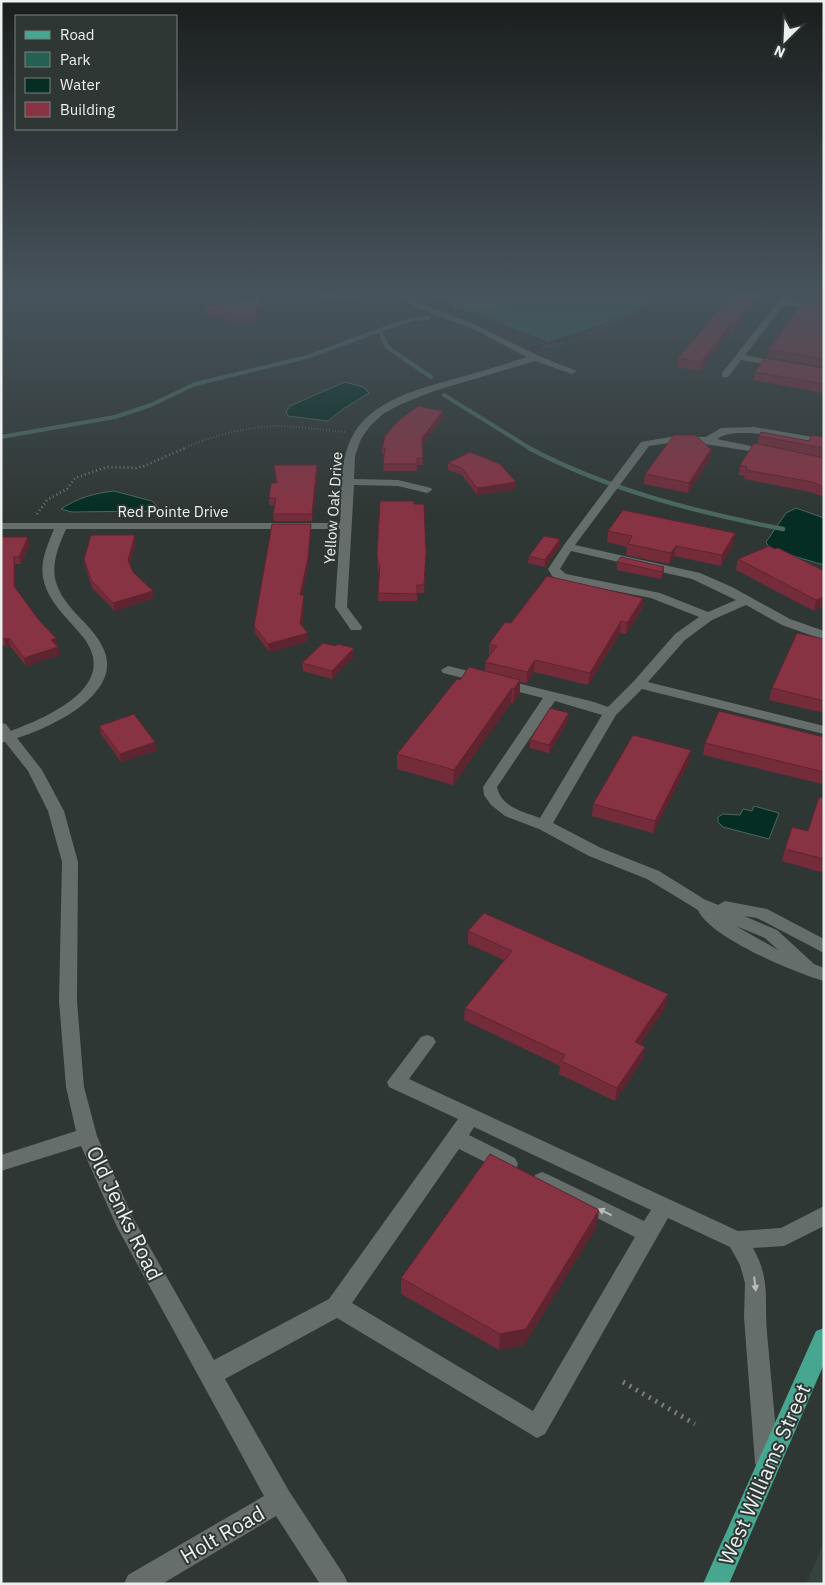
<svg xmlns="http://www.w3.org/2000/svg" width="825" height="1585" font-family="'IBM Plex Sans',sans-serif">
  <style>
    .built { fill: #34433e }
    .green { fill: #246152 }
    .water { fill: #052d23; stroke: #4a6860 }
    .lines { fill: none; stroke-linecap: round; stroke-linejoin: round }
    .stream-far1 { stroke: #4a6860; stroke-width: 4 }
    .stream { stroke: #4a6860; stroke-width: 4.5 }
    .path-far2 { stroke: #787f7c; stroke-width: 2; stroke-dasharray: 0.5 2.5; stroke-linecap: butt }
    .path-far1 { stroke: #787f7c; stroke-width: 2.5; stroke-dasharray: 1 3; stroke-linecap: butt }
    .path { stroke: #787f7c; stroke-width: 5; stroke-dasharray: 2 5.5; stroke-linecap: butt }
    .minor { fill: #656e6b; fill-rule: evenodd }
    .major { fill: #47a690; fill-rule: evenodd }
    .wall { fill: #742c3a }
    .shaded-wall { fill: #5e242f }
    .building { fill: #873343; stroke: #5e242f }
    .oneway { fill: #b6bdba }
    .labels { text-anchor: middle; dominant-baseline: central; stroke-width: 4; stroke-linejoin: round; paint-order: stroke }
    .far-street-label { font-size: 15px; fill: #ecf1ef; stroke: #2f3734 }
    .near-street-label { font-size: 21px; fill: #ecf1ef; stroke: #2f3734 }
  </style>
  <rect width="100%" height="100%" fill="#2f3734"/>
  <path class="built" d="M824,1542v42h-18z"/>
  <path class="green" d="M448,292h223l-27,14 -50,21 -46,15 -116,-46z"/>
  <path class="water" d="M345,382l18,5 6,6 -26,16 -15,12 -40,-5 -2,-4 4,-6z
    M114,491l38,10 8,8 -8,2 -80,1 -11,-3c16,-11 34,-16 53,-18z
    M796,508l28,10v47l-54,-16 -4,-7 20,-29z
    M754,806l25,7 -10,26 -46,-12 -5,-5v-5l5,-3 17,1 3,-6 9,2z"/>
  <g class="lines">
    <path class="stream-far1" d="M456,307l121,-8 42,-7
      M380,331l7,16 44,30
      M444,395l87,54
      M1,437l114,-20 36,-12 44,-21 112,-27 90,-33 17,-5 14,-1"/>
    <path class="stream" d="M529,448c79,42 167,64 254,81"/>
    <path class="path-far2" d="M543,348l34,-9 102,-47
      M183,449c26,-13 64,-22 93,-23 23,0 46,4 69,6"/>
    <path class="path-far1" d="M37,514l10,-14 20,-11 8,-11 32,-11 29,1 8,-2 41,-18"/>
    <path class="path" d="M623,1382l72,42"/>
    <path class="minor" d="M389,292h9l29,14 43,16 69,34 38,15 -5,3 -37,-13 -101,30 -35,14 -16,9 -13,12 -9,13 -6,17 -1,23 44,1 33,8 1,2 -5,3 -29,-7 -44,-1 -7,122 15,20 -1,3h-10l-16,-23 5,-78h-274c-8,18 -16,37 -9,56 9,26 37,40 47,65 19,44 -54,78 -87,88l25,32 22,41 14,51 -1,139 7,86 13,49 35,80 82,144 115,-61 129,-180 -69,-32 -2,-5 34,-45 6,-2 6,2 3,5 -27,37 329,152 43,-3 43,-22v20l-40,20 -31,2c18,32 11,51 14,85 4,44 8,87 12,130l-4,8 -8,4 -8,-4 -4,-8 -11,-146 1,-34 -5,-18 -10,-18 -62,-29 -123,216 -8,4 -200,-120 -112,61 64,112 55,84 4,9h-28l-44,-68 -114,68h-38l4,-9 136,-79 -147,-269 -36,-81 -80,25v-16l75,-24 -10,-44 -7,-86 3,-139 -14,-51 -20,-40 -23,-29h-4v-19l5,1 5,7c37,-14 110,-45 72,-94 -14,-18 -36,-35 -40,-60 -3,-16 5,-33 11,-48h-53v-6h339c2,-27 -1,-60 11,-84 19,-40 71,-51 110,-62 22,-6 44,-13 66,-20l-52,-27 -65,-25zM474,1127l177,83 -7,11 -95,-46 -7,-3 -7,3 -3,6 3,6 100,50 -102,174 -181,-108 107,-154 42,21 7,2 7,-2 3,-6 -3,-6 -46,-23z
      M786,292h8l-6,8 36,6v6l-40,-7 -39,50 39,8v4l-43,-7 -13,17h-6v-4z
      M754,427l70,12v6c-24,-4 -88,-21 -107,-6l58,12 1,2 -1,2 -83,-13h-16l-27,4 -74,99 125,28 32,14 58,32 34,12v9l-42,-15 -36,-20 -34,15 -27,20 -37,42 176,44v8l-182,-45 -26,26 -63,108 48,25 58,23 45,28 14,6 7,-4 42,8 57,30v13h-2l-65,-34 -13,-2 33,14 37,34 10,4v13c-30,-9 -114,-43 -126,-71l-51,-31 -58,-23 -50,-27 -34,-13 -14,-11 -7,-10 -1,-8 60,-89 -100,-25 -2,-3 7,-4 146,36 14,5 26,-26 41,-47 24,-17 -48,-19 -93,-18 -6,-4 -4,-7 16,-24 77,-103 35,-6 30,1 15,-9zM571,551l121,28 44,21 -28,12 -48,-19 -94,-19 -6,-5zM555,701l47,14 -62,103c-17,-6 -39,-11 -43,-31zM736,926l29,12 13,12z"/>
    <path class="major" d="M824,1328v36l-95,220h-26l113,-253z"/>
  </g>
  <path class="wall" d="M311,292h55v4l-38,7z
    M734,292l10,27 -11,13 -3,-1 -30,40 -23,-4 1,-9z
    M824,292v12l-17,-3 1,-7z
    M262,303l-7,20h-24v-3l-26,-4 -1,-9z
    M824,305v62l-56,-10 1,-8z
    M824,368v25l-71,-13 2,-8z
    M443,411v6l-21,28 1,20h-6v6h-34l1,-16 -2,-1v-6z
    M759,436l50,5 15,-4v60l-14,-5 -66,-13 1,-3 -6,-1 1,-10 17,-21z
    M710,459l-22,34 -44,-9 1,-10z
    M448,463l68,19v7l-39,6 -15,-20 -14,-5z
    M274,465h43l1,7 -6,49h-38l-1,-7 2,-8 -6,-1v-7l7,-15z
    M311,531l-3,35 -6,29 2,8 -2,23 6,15 -39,11 -14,-19 -1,-7z
    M608,531l127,2 -2,11 -12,22 -47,-10 -5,8 -43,-9 1,-8 -20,-5z
    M1,537l29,7 -9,20h-6v24l43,58h-1l1,1 1,8 -33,11 -16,-20 -4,1 -5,-4z
    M136,542l-6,22 3,8 20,19 1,7 -39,13 -23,-23 -7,-22 -1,-7z
    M560,546l-15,21 -17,-4 1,-7z
    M775,549l49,22 -10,40 -78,-41 2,-11z
    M426,552l-2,41h-7v8h-39l1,-29h-1l-1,-18z
    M617,562l47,5 -1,7 -2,5 -44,-9z
    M643,598l-1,11 -16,25 -6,-1 -32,52 -54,-13 -7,11 -7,-1v12l-7,9h-2l-58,82 -56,-16v-15l63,-74 25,-9v-9l4,-6v-12l22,-21z
    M824,639v74l-55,-13 3,-12z
    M336,646l18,2v8l-22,23 -29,-8 -1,-8z
    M568,721l-19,32 -19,-5v-8z
    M99,726l56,16 2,8 -36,12 -20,-28z
    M824,737v41l-2,6 -119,-29 2,-12z
    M689,762l-36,71 -61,-17 1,-12z
    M824,798v75l-42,-12 3,-12 23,-18z
    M468,931l198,76 -26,37 5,3 -2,12 -28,42 -56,-27 1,-8 -96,-46 1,-12 39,-48 -36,-16z
    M597,1226l-73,119 -25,5 -98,-56v-16z"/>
  <path class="shaded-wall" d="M358,292h8v4l-38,7v-6z
    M760,292h5l-32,40 2,-9z
    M262,297v6l-7,20 -1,-6z
    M731,323l-1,8 -30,40 1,-9z
    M443,411v6l-21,28v-7z
    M711,449l-1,10 -22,34 1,-10z
    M317,465l1,7 -6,49v-7z
    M516,482v7l-39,6v-7z
    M311,524v7l-3,35 -7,36 -1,-7z
    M735,533l-2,11 -12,22 1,-11z
    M135,535l1,7 -7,25 -1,-7z
    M28,537l2,7 -9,20 -2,-7z
    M560,539v7l-15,21v-7z
    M676,546l-2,10 -5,8 2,-11z
    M14,557l1,7v29l-1,-7z
    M664,567l-1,7 -2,5 1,-7z
    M153,591l1,7 -39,13 -2,-8z
    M304,595v8l-3,29 -1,-8z
    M824,597v10l-10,4 2,-11z
    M643,598l-1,11 -16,25 1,-11z
    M621,621l-1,12 -32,52 2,-12z
    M308,633v8l-39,11 -1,-8z
    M9,638l1,8 -4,1 -2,-8z
    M56,638l2,8 -5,1 -2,-7z
    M58,647l1,8 -33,11 -2,-8z
    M354,648v8l-22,23v-8z
    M535,660l-1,12 -7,11v-11z
    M520,680v14l-7,9 1,-14z
    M512,688l-1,15 -58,82 1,-15z
    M569,713l-1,8 -19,32v-8z
    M155,742l2,8 -36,12 -1,-8z
    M691,750l-2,12 -36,71 2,-12z
    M668,994l-2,13 -33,48 2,-13z
    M645,1047l-2,12 -28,42 2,-13z
    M599,1210l-2,16 -73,119 -25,5 1,-16z"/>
  <path class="building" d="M320,292h38l-30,5z
    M734,292h26l-25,31h-4l-30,39 -23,-4z
    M810,292h14v5l-16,-3z
    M262,297l-8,20h-23l1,-3 -28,-4v-3z
    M802,302l22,3v54l-55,-10z
    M764,358l60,10v16l-69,-12z
    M418,406l25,5 -21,27 1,20h-6v6h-34l2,-16h-3l3,-12 14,-16z
    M761,432l48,9 3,-6 12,2v11l-65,-12z
    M674,435h21l16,14 -22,34 -44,-9z
    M754,443l70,15v29l-12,-5 -66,-12 1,-3 -7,-2z
    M470,452l30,12 16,18 -39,6 -15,-20 -14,-5z
    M274,465h43l-5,49h-39l3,-16h-7l2,-15h6z
    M380,501h34v3h10l2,48 -2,33h-7v9l-39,-1 2,-28 -2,-1 -1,-10z
    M623,510l112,23 -13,22 -46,-9 -5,7 -43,-9 4,-8 -24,-5z
    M272,524h39l-3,34 -8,37h4l-4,29 8,9 -40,11 -14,-18z
    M91,535h44l-7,25 5,12 20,19 -40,12 -22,-23 -7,-21z
    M544,536l16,3 -15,21 -16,-4z
    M1,537h27l-9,20h-5v29l24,33 18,19 -5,2 7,7 -34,11 -15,-20 -5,1 -3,-2z
    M769,546l6,3 3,-1 46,23v26l-8,3 -78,-41z
    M621,557l43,10 -2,5 -45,-10z
    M547,576l96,22 -16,25 -6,-2 -31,52 -55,-13 -8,12 -42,-10 12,-16 -8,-2 16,-22 6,1z
    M797,633l27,6v62l-52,-13z
    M323,643l13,3 2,-2 16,4 -22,23 -30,-8z
    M469,667l51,13 -6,9 -2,-1 -58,82 -57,-16 60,-75 3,1z
    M550,708l19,5 -20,32 -19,-5z
    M719,711l105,26v35l-119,-29z
    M134,714l21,28 -35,12 -21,-28z
    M633,735l58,15 -36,71 -62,-17z
    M819,797l5,1v61l-39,-10 7,-22 16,4z
    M484,913l184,81 -33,48 10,5 -28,41 -56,-27 4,-6 -100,-47 47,-57 -44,-20z
    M490,1154l109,56 -73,119 -26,5 -99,-56z"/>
  <defs><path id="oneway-solid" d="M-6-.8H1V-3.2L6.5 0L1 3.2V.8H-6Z" transform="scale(1.25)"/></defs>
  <g class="oneway">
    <use href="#oneway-solid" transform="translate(605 1212) rotate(-154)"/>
    <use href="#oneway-solid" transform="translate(755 1284) rotate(83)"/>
  </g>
  <linearGradient id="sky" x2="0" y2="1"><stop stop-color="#1a1e1d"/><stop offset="0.57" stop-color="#47535c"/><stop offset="1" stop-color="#47535c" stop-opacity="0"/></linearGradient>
  <rect width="825" height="514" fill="url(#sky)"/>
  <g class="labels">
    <g class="far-street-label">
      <text transform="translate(333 508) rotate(-86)">Yellow Oak Drive</text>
      <text x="173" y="511">Red Pointe Drive</text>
    </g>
    <g class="near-street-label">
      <text transform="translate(125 1213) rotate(64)">Old Jenks Road</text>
      <text transform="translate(764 1474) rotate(-66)">West Williams Street</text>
      <text transform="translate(222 1534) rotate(-30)">Holt Road</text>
    </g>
  </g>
  <rect width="825" height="1585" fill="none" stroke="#ecf1ef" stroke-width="5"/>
  <rect x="15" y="15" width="162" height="115" fill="#2f3734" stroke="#7b817f"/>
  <rect x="25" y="31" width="25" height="8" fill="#47a690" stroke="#7b817f"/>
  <text x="60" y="40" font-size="15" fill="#ecf1ef">Road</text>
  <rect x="25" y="52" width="25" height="15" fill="#246152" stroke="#7b817f"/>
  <text x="60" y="65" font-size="15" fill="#ecf1ef">Park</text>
  <rect x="25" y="78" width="25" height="15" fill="#052d23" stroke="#7b817f"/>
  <text x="60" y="90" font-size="15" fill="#ecf1ef">Water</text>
  <rect x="25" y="102" width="25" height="15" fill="#873343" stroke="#7b817f"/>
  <text x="60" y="115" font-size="15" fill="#ecf1ef">Building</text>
  <g transform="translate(785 40) rotate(204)" stroke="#2f3734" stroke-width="4" paint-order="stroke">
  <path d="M0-4L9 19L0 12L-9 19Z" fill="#ecf1ef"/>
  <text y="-8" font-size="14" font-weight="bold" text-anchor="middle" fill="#ecf1ef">N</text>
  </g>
</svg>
